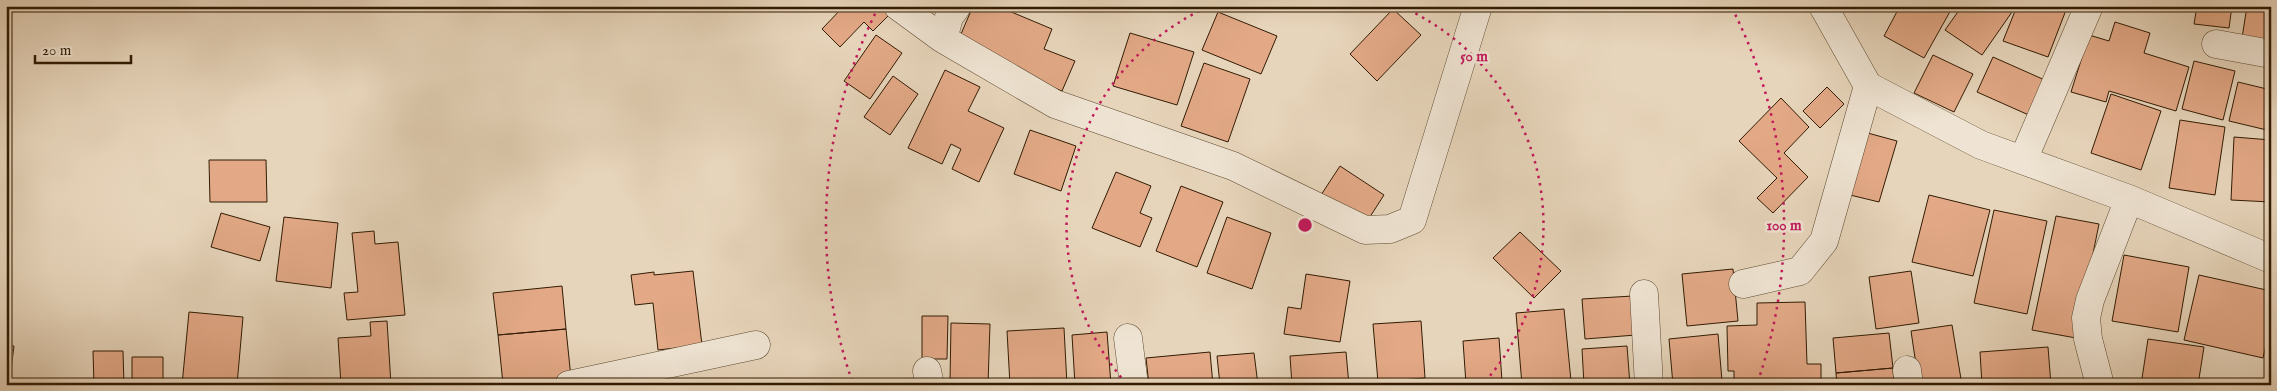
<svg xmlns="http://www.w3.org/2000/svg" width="2277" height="391" font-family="'IM FELL English',serif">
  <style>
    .building { fill: #e3a987; stroke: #311b03 }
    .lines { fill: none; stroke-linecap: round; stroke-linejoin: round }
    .street-casing { stroke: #5e4a31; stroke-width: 29 }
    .street { stroke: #efe4d3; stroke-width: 28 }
    .ring { fill: none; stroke: #c2185b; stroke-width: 2.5; stroke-dasharray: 2.5 5 }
    .centre { fill: #c2185b; stroke: #efe4d3; stroke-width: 2.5 }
    .ring-label { font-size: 15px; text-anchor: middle; font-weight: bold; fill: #c2185b; stroke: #efe4d3; stroke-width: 5; stroke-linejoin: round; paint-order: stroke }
  </style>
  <rect width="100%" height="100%" fill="#e7d5bb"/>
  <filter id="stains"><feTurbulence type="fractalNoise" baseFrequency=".004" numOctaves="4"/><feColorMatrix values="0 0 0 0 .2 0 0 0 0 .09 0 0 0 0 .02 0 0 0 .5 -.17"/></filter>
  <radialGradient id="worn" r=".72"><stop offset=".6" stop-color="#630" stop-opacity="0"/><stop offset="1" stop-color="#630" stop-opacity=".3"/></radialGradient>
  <path class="building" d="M844,6h44l5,5 -20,20 -9,-9 -24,25 -18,-18z
    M973,6h24l55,23 -8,20 31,12 -13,30 -68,-27 -36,-23z
    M1900,6h48l4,2 -28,50 -40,-22z
    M1962,6h41l9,6 -30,43 -37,-25z
    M2017,6h41l8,4 -18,47 -45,-16z
    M2197,6h35l-3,22 -35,-4z
    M2247,6h24v37l-29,-5z
    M1393,9l28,26 -44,46 -27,-27z
    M1218,12l59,24 -16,38 -59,-24z
    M2115,22l35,11 -6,20 45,14 -13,44 -67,-20 -3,11 -35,-10 18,-57 20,6z
    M1130,33l64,19 -17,53 -64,-19z
    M876,35l26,18 -32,46 -26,-18z
    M1933,55l40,19 -19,38 -40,-19z
    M1993,57l54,24 -16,35 -54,-24z
    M2194,61l41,10 -12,49 -41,-11z
    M1204,63l46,16 -22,63 -47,-16z
    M945,70l35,17 -12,24 36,17 -25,54 -27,-13 9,-20 -10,-5 -9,20 -34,-16z
    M893,76l25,18 -28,41 -26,-18z
    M2238,82l33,8v41l-42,-10z
    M1827,87l17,17 -24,24 -17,-17z
    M2111,94l50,17 -20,59 -50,-17z
    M1781,98l28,29 -25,26 24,24 -35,36 -16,-15 20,-20 -38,-37z
    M2180,120l45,7 -10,68 -46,-7z
    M1030,130l46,16 -15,45 -47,-17z
    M1864,132l33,9 -18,61 -33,-8z
    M2234,137l37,3v62l-40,-2z
    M209,160h57l1,42h-57z
    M1340,166l44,29 -18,28 -45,-28z
    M1116,172l35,14 -11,27 12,5 -12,29 -48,-19z
    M1181,186l42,16 -26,65 -41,-16z
    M1929,195l61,15 -17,66 -61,-14z
    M1994,210l53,11 -20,93 -53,-11z
    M221,213l49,14 -10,34 -49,-14z
    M2056,216l43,8 -23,114 -44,-8z
    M284,217l54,6 -7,65 -55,-7z
    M1227,217l44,16 -19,56 -45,-16z
    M374,231l1,13 23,-2 7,73 -58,5 -3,-27 14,-1 -6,-59z
    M1520,232l41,39 -27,27 -41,-40z
    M2124,255l65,12 -11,65 -66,-11z
    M1733,269l5,52 -51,5 -5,-52z
    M693,271l9,74 -44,5 -5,-47 -18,2 -4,-30 23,-3v3z
    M1911,271l8,52 -43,6 -7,-52z
    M1306,274l44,7 -10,61 -56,-8 4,-27 13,2z
    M2199,275l72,16v31l-8,36 -79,-18z
    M562,286l4,43 -68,6 -5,-42z
    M1633,296l3,39 -51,4 -3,-40z
    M1805,302l2,62h14v21h-87v-14h-6l-1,-45 30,-1v-22z
    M1564,309l7,72 -49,4 -6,-72z
    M189,312l54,5 -6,68h-55z
    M922,316h26l-1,43h-25z
    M387,321l4,64h-50l-3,-47 33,-2 -1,-14z
    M1421,321l4,57 -47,4 -5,-58z
    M951,323l39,1 -2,60 -38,-1z
    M1952,325l10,60h-43l-8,-54z
    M1064,328l3,57h-57l-3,-54z
    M566,329l5,49 -68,6 -5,-49z
    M1107,332l4,53h-36l-3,-50z
    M1889,333l4,35 -57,5 -3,-35z
    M1718,334l4,47 -49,4 -4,-46z
    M1499,338l3,43 -36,3 -3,-43z
    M2148,339l56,8 -6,38h-57z
    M6,345l8,1 -5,39h-3z
    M1627,346l3,39h-46l-2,-36z
    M2048,347l3,38h-69l-2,-33z
    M93,351h30l1,34h-30z
    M1210,352l3,33h-64l-3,-27z
    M1346,352l3,33h-57l-2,-29z
    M1254,353l4,32h-38l-3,-29z
    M132,357h31v28h-31z
    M1893,368l1,17h-57l-1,-12z
    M816,380l1,5h-23v-1z"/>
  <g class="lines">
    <defs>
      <path id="street" d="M898,6l45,33
        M957,6l-8,11 -6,22 112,65 178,62 132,64 25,-1 22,-9 66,-214
        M1823,6l45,80 113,59 148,54 142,60
        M2216,44l55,10
        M2023,160l66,-154
        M1743,284l57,-13 24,-30 44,-155
        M1644,294l5,91
        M1128,338l6,47
        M1907,370l2,15
        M927,371l3,14
        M569,385l187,-40
        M2100,385l-12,-46 -2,-21 4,-18 39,-101"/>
    </defs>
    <use href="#street" class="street-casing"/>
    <use href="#street" class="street"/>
  </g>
  <g class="ring">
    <path d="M1126 383A239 239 0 0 1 1208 7M1402 7A239 239 0 0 1 1484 383"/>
    <path d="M852 381A479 479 0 0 1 878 8M1732 8A479 479 0 0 1 1758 381"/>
  </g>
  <circle cx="1305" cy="225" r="8" class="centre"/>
  <g class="ring-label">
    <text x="1474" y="61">50 m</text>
    <text x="1784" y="230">100 m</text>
  </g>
  <rect width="2277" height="391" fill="none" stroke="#e7d5bb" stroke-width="25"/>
  <rect x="8" y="8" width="2262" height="376" fill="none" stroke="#311b03" stroke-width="2.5"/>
  <rect x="12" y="12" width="2252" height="366" fill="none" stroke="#311b03"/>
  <path d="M35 55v8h96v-8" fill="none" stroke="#311b03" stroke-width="2.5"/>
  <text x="42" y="55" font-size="15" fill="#311b03" stroke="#efe4d3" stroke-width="4" paint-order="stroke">20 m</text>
  <rect width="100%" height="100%" filter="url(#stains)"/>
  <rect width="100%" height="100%" fill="url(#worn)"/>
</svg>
